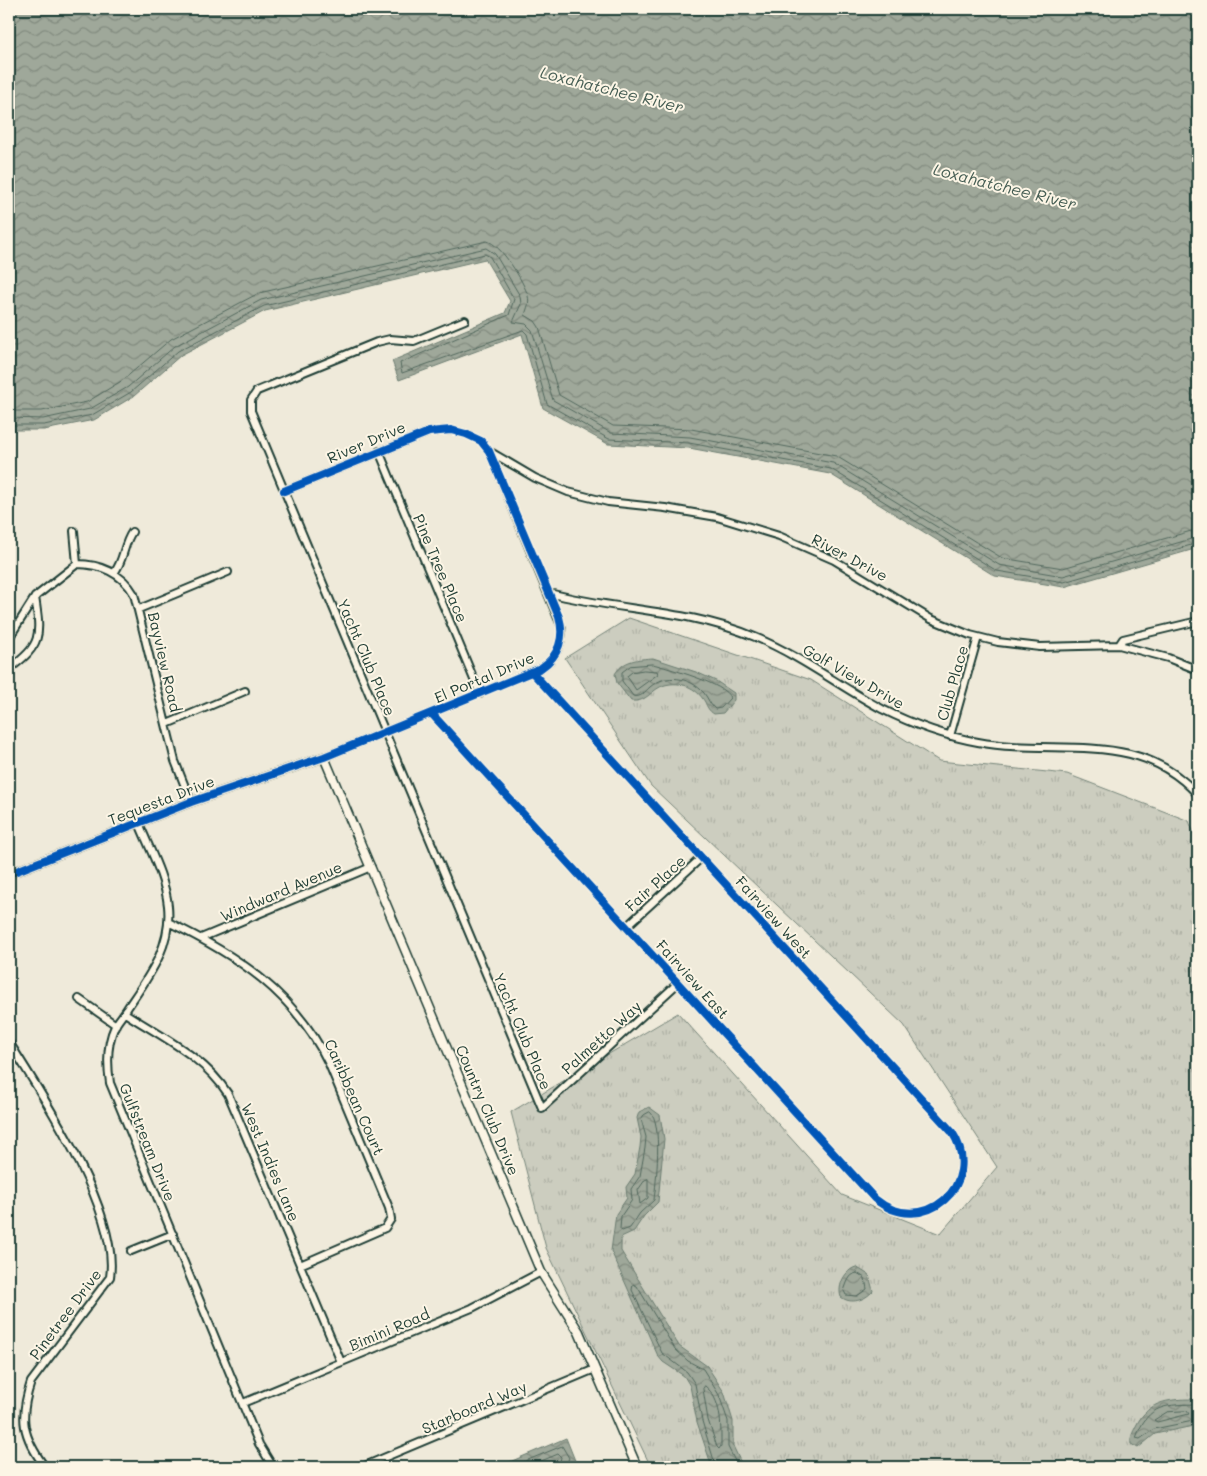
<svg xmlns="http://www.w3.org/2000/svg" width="1207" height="1476" font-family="Mali,sans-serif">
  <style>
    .grass { fill: url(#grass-tufts); stroke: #76857a }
    .water { fill: url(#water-waves); stroke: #6c7d71 }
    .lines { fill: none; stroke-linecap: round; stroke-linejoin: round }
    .shore { stroke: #52685d; stroke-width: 1 }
    .minor-casing { stroke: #1f3d34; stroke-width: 10 }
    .tertiary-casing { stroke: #1f3d34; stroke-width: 11 }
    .minor { stroke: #fcf5e5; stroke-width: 6 }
    .tertiary { stroke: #fcf5e5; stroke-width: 8 }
    .cycleway-casing { stroke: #fcf5e5; stroke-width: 11 }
    .cycleway { stroke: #0057b8; stroke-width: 8 }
    .labels { text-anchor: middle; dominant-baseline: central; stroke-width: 4; stroke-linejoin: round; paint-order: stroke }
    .street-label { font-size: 15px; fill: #1f3d34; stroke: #fcf5e5 }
    .water-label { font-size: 16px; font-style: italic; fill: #455d53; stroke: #fcf5e5 }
  </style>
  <defs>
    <pattern id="grass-tufts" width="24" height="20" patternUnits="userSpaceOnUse" patternTransform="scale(1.25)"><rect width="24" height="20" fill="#cccdbf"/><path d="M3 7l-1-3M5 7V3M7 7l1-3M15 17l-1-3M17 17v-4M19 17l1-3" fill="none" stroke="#afb1a5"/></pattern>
    <pattern id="water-waves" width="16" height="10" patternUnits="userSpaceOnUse" patternTransform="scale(1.25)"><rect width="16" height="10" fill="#9fa89a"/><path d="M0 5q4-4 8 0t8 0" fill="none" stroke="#818a7e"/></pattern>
  </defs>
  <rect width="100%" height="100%" fill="#efeada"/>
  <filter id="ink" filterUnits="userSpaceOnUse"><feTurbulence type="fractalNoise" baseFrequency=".02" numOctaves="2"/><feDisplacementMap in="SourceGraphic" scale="10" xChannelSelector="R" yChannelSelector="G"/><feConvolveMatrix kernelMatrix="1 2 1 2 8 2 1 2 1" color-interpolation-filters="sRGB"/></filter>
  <g filter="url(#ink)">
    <path class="grass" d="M629,618l182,62 128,81 128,13 122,47 9,23v623h-547l-105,-219 -35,-136 167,-99 164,182 98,39 57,-67 -93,-142 -253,-239 -86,-128z"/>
    <path class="water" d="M9,9h1189v539l-134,39 -69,-11 -165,-102 -141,-26 -81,-4 -65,-36 -21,-74 -123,46 -7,-19 113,-48 5,-12 -25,-42 -220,52 -84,44 -47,41 -40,24 -50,10h-35z
      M653,658l43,14 20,9 18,12v7l-11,13 -9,1c-5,-3 -7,-7 -9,-12 -9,-15 -24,-21 -40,-17 -14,4 -18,18 -34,16l-14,-18 -2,-9c8,-14 23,-15 38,-16z
      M649,1107l11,8 4,24 -6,63 -14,14 -10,15 -13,6v14l58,95 28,20 17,26 9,29v25l10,21h-31l-15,-45 -7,-36 -6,-10 -21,-14 -5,-6 -47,-105 5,-37 11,-16 -1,-11 9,-13 5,-27 1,-10 -4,-19 2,-6z
      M856,1267l13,8 4,16c-8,9 -22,14 -32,6 -4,-11 4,-27 15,-30z
      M1198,1399v26l-43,9 -17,14 -7,-4c-1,-7 2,-12 5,-18 13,-27 36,-27 62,-27z
      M566,1438l10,25 -11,4h-67z"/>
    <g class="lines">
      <path class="shore" d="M9,411h33l45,-9 36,-22 48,-41 88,-46 228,-52c14,3 37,41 41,55 2,7 -1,12 -3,19l10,6 4,6 20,68 54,31 78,3 145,27 166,102 61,10 135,-39
        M9,418l34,1 47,-10 38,-22 47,-41 86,-46 225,-52 9,6 25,42 1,8 -8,18 13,2 6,6 21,70 58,33 79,4 143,26 166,102 64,11 135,-39
        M9,425h35l48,-10 39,-23 47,-41 86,-45 221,-52 5,3 24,42 -5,16 -109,48 2,10 121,-43 4,4 20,70 62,35 80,4 142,26 166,102 67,11 134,-39
        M653,664c14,4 74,20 77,34l-9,10 -6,1c-5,-4 -7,-11 -11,-16 -14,-16 -38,-20 -54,-6 -6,5 -8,11 -17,9l-11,-15v-9l8,-6z
        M644,670l13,1 1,3 -22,16 -9,-14 5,-4z
        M650,1112c13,9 6,72 4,88l-14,13 -10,15 -8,3 -2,-2 1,-13 11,-16 -1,-11 9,-13 5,-28 1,-11 -5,-18 3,-4z
        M648,1179v19l-8,6 -2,-14 7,-10z
        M857,1273l8,5 2,11 -10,7 -11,-1 -2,-4c3,-8 5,-17 13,-18z
        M705,1386c17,13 16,40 16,60l-2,3 -2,-2 -9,-27 -5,-31z
        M1198,1404c-31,1 -50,-1 -62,34l4,1 14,-10 44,-9
        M1187,1411l2,3 -32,8 -3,-2 13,-8z
        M511,1467l51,-21 7,12 -4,9
        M527,1467l31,-13 3,3 -2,10
        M716,1467l-14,-46 -7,-37 -8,-12 -25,-19 -30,-63 1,-6 4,2 38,63 13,12 15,8 16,26 9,26v26l10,20"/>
      <defs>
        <path id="minor" d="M465,320l-51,21 -24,-2 -13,3 -120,49 -6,9v11l291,697 136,-125
          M379,451l101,243
          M489,451l46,27 33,14 40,10 57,6 52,9 62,19 55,24 97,59 39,16 28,7 42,5 79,-2 49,13 30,12
          M284,491l145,-59 22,-2 15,4 15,7 8,10 73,177c0,17 -7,31 -21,40l-217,89
          M77,564c23,0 45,9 57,30l41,167 16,41
          M114,573c10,-12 9,-28 18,-41
          M549,593c69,18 139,16 206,44 46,19 84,49 127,72 30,15 63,27 96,33 79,15 159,-15 220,53
          M139,609l89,-37
          M9,638l26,-41 42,-33 -3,-33
          M1119,645l4,-6 75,-18
          M9,669c33,-24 32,-33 26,-72
          M432,714l443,485c48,40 111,-15 77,-67l-420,-460
          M167,724l78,-33
          M950,736l28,-99
          M139,823c11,27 26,54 29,83 4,40 -19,70 -40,101 -4,7 -9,12 -13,19 -8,17 -8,38 -5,57l149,361 14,23
          M168,922c69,33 127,71 161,142l60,144 2,11 -6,9 -85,37
          M626,927l75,-69
          M201,938l170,-71
          M79,999l37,26
          M125,1013c35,23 80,44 103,81l113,268
          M9,1042c34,54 111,171 101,235l-79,105c-12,36 -9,54 14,85
          M131,1251l42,-17
          M243,1403l229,-95 69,-36
          M362,1467l233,-98"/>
        <path id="tertiary" d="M9,874l182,-72 133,-45 217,515 38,60 58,135"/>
      </defs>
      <use href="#minor" class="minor-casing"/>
      <use href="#tertiary" class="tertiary-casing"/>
      <use href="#minor" class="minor"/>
      <use href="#tertiary" class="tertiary"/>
      <defs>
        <path id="cycleway" d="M432,714l443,485c48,40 111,-15 77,-67l-420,-460
          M9,874l182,-72 133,-45 217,-89c18,-12 24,-31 18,-51l-70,-166 -8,-10 -15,-7 -15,-4 -22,2 -145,59"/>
      </defs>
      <use href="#cycleway" class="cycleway-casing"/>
      <use href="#cycleway" class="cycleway"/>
    </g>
  </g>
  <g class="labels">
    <g class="street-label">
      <text transform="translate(366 442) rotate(-23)">River Drive</text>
      <text transform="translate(850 557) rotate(28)">River Drive</text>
      <text transform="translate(441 568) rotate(67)">Pine Tree Place</text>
      <text transform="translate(367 657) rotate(67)">Yacht Club Place</text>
      <text transform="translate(165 662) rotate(77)">Bayview Road</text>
      <text transform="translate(854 676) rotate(30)">Golf View Drive</text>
      <text transform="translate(484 677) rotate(-23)">El Portal Drive</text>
      <text transform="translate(952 683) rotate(-74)">Club Place</text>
      <text transform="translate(161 800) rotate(-21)">Tequesta Drive</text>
      <text transform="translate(655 883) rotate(-42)">Fair Place</text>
      <text transform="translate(281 891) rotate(-23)">Windward Avenue</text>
      <text transform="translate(774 917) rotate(48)">Fairview West</text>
      <text transform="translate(693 979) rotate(48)">Fairview East</text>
      <text transform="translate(523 1031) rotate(67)">Yacht Club Place</text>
      <text transform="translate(601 1037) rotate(-42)">Palmetto Way</text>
      <text transform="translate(355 1097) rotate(66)">Caribbean Court</text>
      <text transform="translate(488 1110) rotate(67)">Country Club Drive</text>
      <text transform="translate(148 1142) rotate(68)">Gulfstream Drive</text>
      <text transform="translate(271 1162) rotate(67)">West Indies Lane</text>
      <text transform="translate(65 1314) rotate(-53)">Pinetree Drive</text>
      <text transform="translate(389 1329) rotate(-23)">Bimini Road</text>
      <text transform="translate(474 1407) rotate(-23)">Starboard Way</text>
    </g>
    <g class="water-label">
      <text transform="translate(612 89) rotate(14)">Loxahatchee River</text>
      <text transform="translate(1005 186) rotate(14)">Loxahatchee River</text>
    </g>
  </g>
  <rect width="1207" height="1476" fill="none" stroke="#fcf5e5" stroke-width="30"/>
  <rect x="15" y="15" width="1177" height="1446" fill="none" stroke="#1f3d34" stroke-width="2" filter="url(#ink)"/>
</svg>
